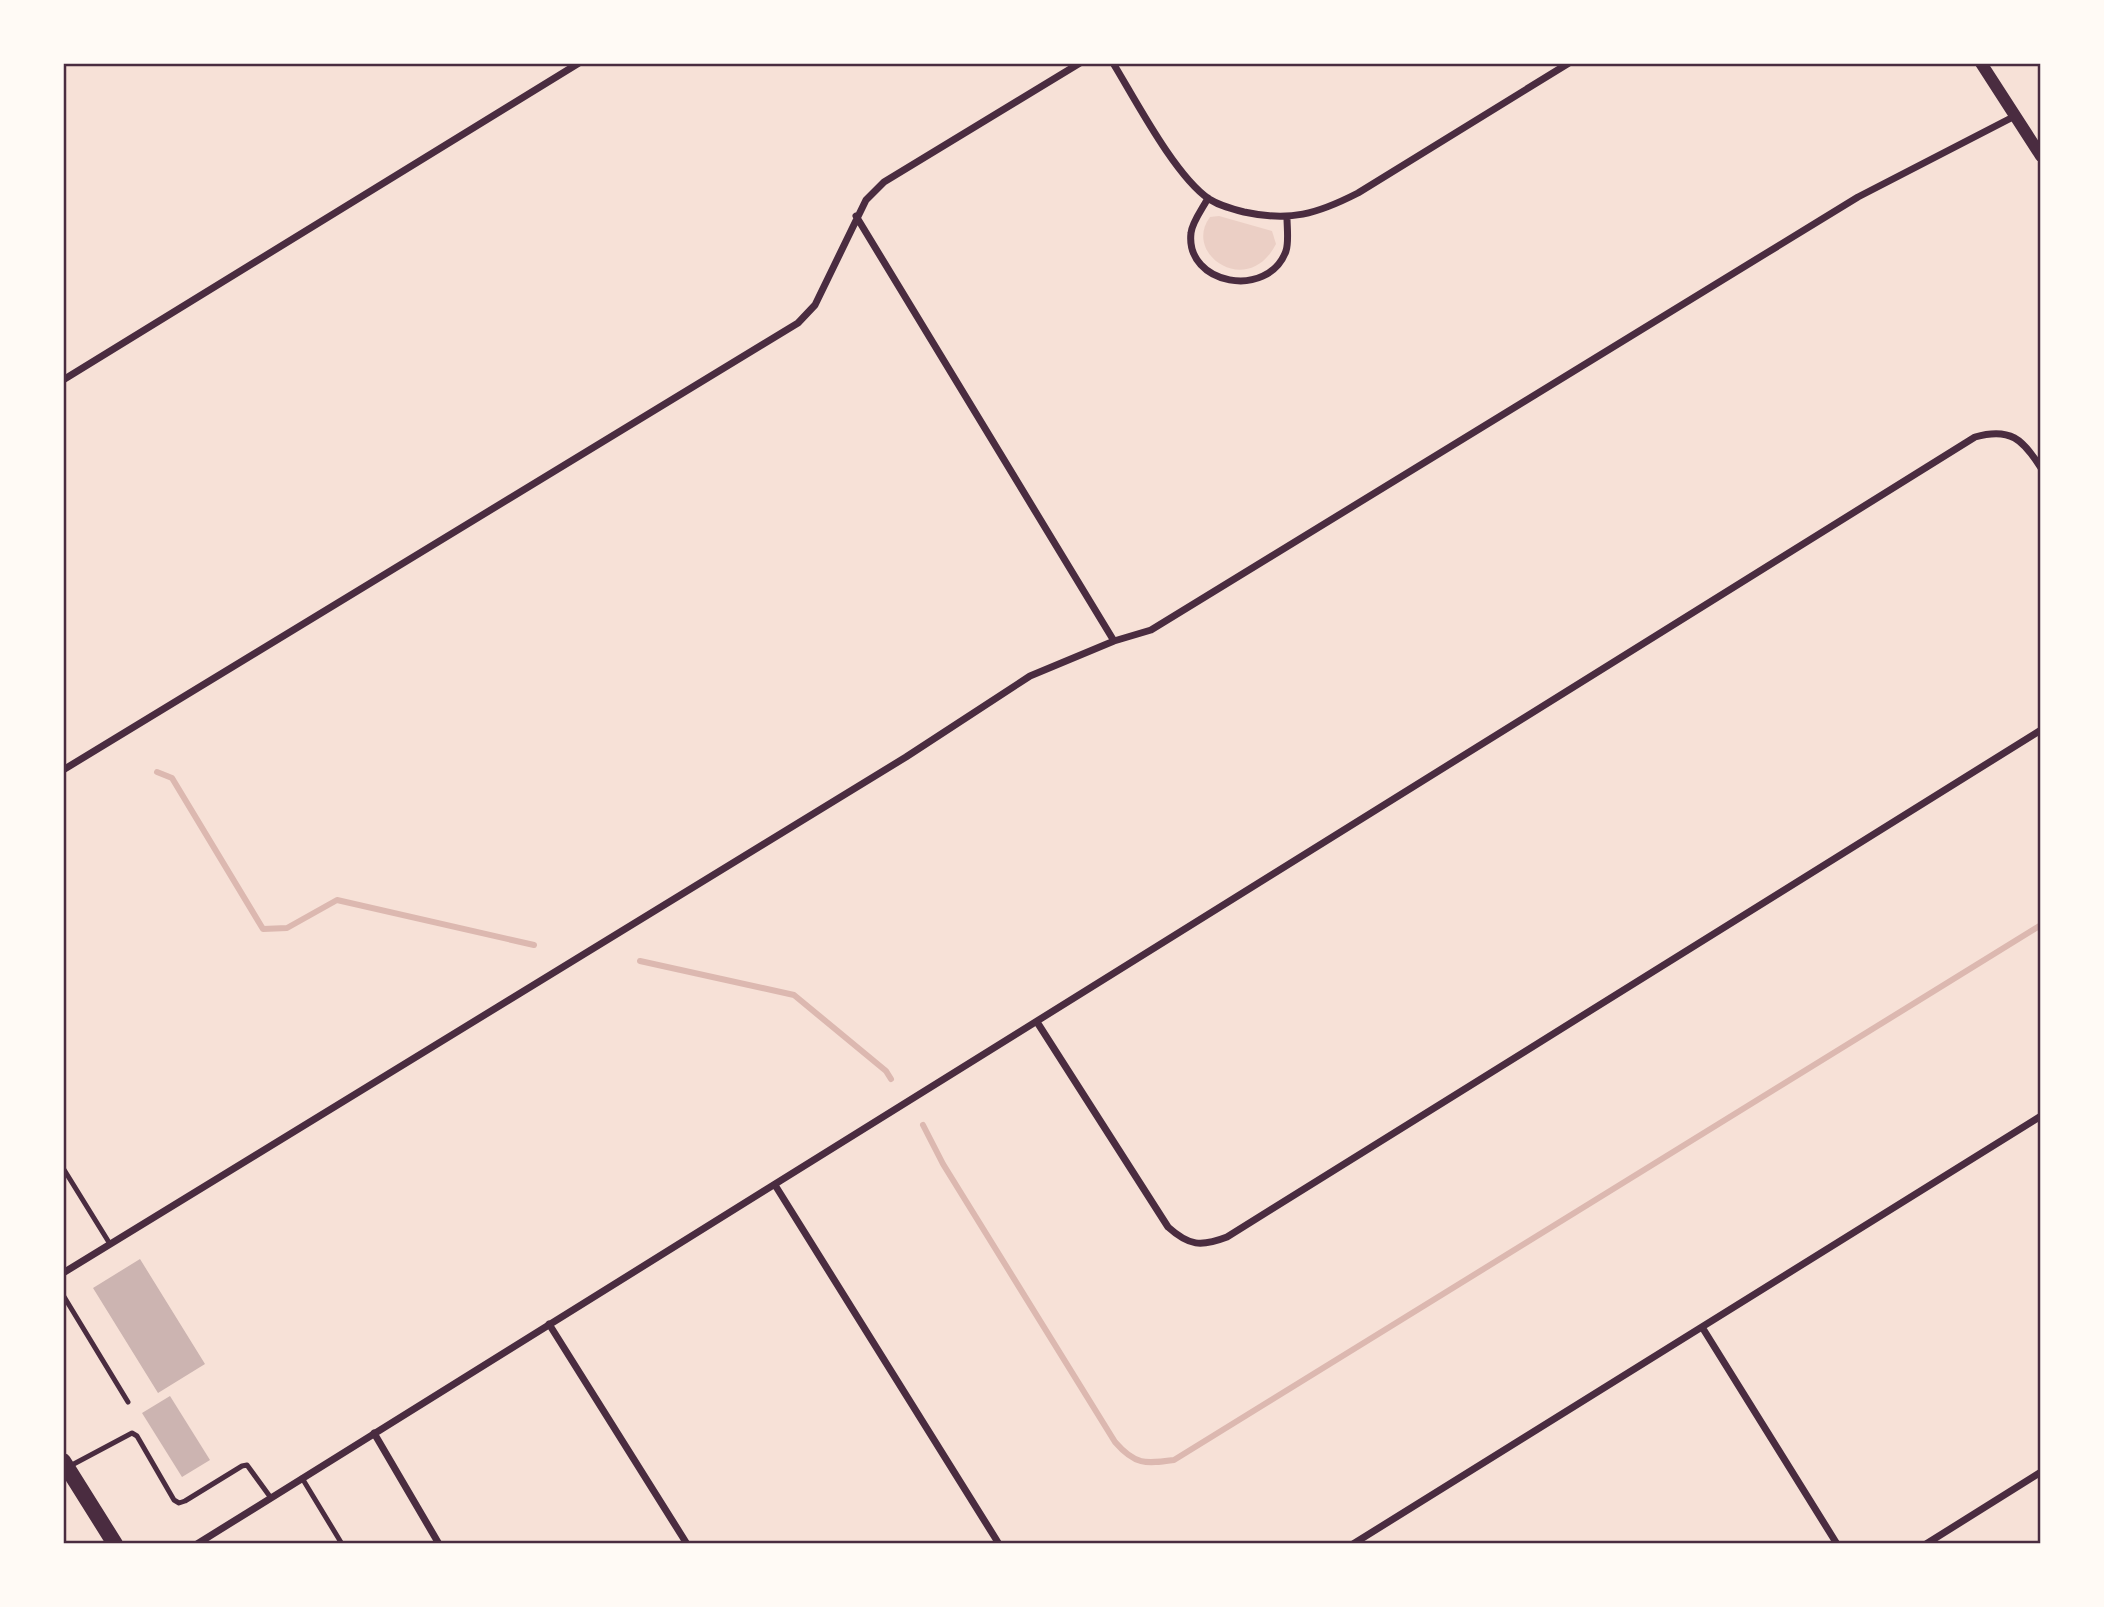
<svg xmlns="http://www.w3.org/2000/svg" width="2104" height="1607" font-family="'Archivo Narrow',sans-serif">
  <style>
    .green { fill: #ebcfc5 }
    .lines { fill: none; stroke-linecap: round; stroke-linejoin: round }
    .stream { stroke: #dcb8b0; stroke-width: 6 }
    .building { fill: #ccb4b1 }
    .service { stroke: #4a2c40; stroke-width: 5 }
    .minor { stroke: #4a2c40; stroke-width: 7 }
    .tertiary { stroke: #4a2c40; stroke-width: 12 }
    .primary { stroke: #4a2c40; stroke-width: 16 }
    .neatline { fill: none; stroke: #4a2c40; stroke-width: 2.5 }
  </style>
  <rect width="100%" height="100%" fill="#f7e1d7"/>
  <path class="green" d="M1219,216l53,15 4,13c-28,55 -94,10 -66,-27z"/>
  <g class="lines">
    <path class="stream" d="M157,772l15,6 91,151 24,-1 50,-28 197,45
      M640,961l154,34 92,76 5,8
      M923,1125l20,39 172,278c20,23 30,22 59,18l867,-535"/>
  </g>
  <path class="building" d="M140,1259l65,105 -47,29 -65,-105z
    M170,1396l40,64 -28,17 -40,-64z"/>
  <g class="lines">
    <path class="service" d="M63,1168l47,76
      M63,1295l65,107
      M70,1466l62,-33 5,3 37,64 5,3 6,-2 57,-35 5,-1 24,33
      M302,1478l40,66"/>
    <path class="minor" d="M1113,63c22,36 62,113 96,136 11,7 23,10 35,13 46,10 73,2 114,-19l211,-130
      M1208,198c-5,10 -16,24 -17,35 -6,52 77,67 95,18 3,-9 1,-24 1,-33
      M856,216l258,425
      M63,380l516,-317
      M63,770l735,-447 17,-18 51,-105 18,-18 196,-119
      M1037,1022l131,205c21,19 33,20 59,10l814,-507
      M775,1185l224,359
      M63,1273l843,-516 124,-81 84,-35 37,-11 707,-433 157,-81
      M549,1324l138,220
      M1702,1327l135,217
      M374,1433l65,111
      M197,1544l1778,-1107c35,-10 48,2 66,31
      M1353,1544l688,-428
      M1926,1544l115,-72"/>
    <path class="tertiary" d="M1981,63l60,93"/>
    <path class="primary" d="M63,1461l52,83"/>
  </g>
  <rect width="2104" height="1607" fill="none" stroke="#fffaf5" stroke-width="130"/>
  <rect x="65" y="65" width="1974" height="1477" class="neatline"/>
</svg>
